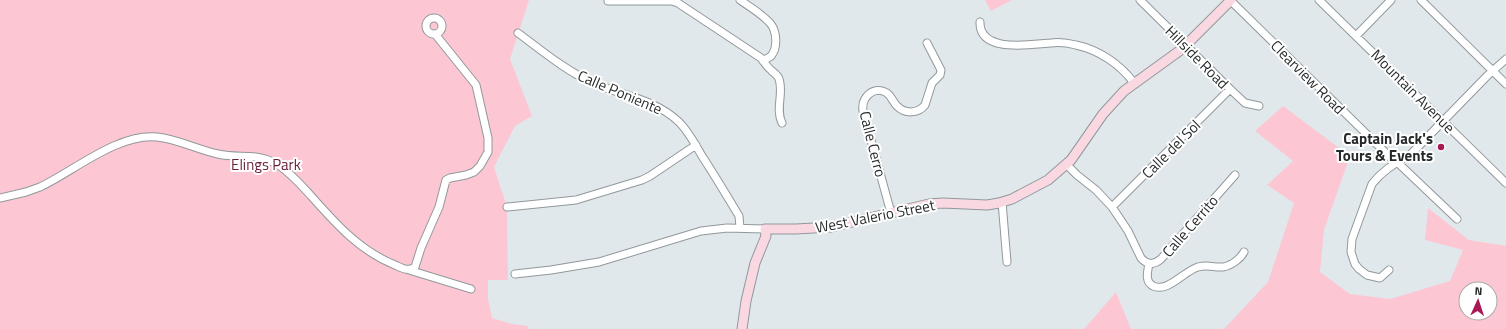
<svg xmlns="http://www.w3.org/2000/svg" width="1506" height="329" font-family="'Titillium Web',sans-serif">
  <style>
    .green { fill: #fcc7d3; fill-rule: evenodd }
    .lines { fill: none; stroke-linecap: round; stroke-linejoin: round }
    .street-casing { stroke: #91989c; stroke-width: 9 }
    .secondary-casing { stroke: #91989c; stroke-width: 11 }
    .street { stroke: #fff; stroke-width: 7 }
    .secondary { stroke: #f9d8e1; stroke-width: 9 }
    .poi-dot { fill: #a91854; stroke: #fff; stroke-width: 1.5 }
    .labels { text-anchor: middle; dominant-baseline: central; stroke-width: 4; stroke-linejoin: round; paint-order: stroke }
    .street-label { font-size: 15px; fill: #272a2b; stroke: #fff }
    .poi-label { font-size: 15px; font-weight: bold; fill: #272a2b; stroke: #fff; text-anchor: end }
    .park-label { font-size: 15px; fill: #691e38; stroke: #fff }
  </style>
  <rect width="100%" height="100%" fill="#e1e8ec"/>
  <path class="green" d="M0,0h529l-19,59 22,57 -17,10 -21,41 13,40 1,73h-20v19l4,19 20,6 16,2 1,3h-529z
    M985,0h27l-21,11z
    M1283,106l67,50 -26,74 -4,42 30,22 40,5 60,-18 13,-31 -38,-10 3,-32 41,32 37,6v83h-282l44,-47 26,-79 -27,-18 26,-24 -38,-30zM1466,289h24v24h-24z
    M1116,292l15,37h-47z"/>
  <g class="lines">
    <defs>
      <path id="street" d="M740,0c10,7 22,14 30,23 7,8 8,25 1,33 -2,2 -6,3 -8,5
        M1140,0l90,89 15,14 14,3
        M1230,0l161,158 6,4 60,57
        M1319,0l187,183
        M1421,0l85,84
        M608,1h64l6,2 83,55c3,4 6,9 10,12 3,3 7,5 8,9 5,14 -4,30 3,44
        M426 26a8 8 0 1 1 16 0a8 8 0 1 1-16 0Z
        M980,22c-1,32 52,22 71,21 8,-1 17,0 25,2 23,5 44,19 58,38
        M518,33c23,17 47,37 73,49 30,14 63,16 88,40 10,10 16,22 23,34 13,20 25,40 37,60l1,12
        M1356,36l35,-36
        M1067,165l10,10 19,15 16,17 16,24 13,27c6,7 13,7 20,1l74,-84
        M0,198l26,-6 14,-5c34,-16 78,-54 117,-50 21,2 41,13 61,17 21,5 37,-2 59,10 14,9 24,21 35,33 24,27 48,54 83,68 7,3 13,7 20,2l6,-19 18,-41 7,-27 4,-2 16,-3 8,-3 6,-6 8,-14v-14l-12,-53 -41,-51
        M1002,202l5,60
        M507,207l69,-7 66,-20 8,-4 46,-31
        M1112,207l118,-118
        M891,213l-28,-102c-2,-14 11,-26 24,-18 5,4 6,9 10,13 8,8 21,8 28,-1l7,-22 8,-8 1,-5 -14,-27
        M1149,263c-1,8 -5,18 4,23 15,7 31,-15 45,-19 16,-4 22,6 38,-6 4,-3 6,-5 8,-9
        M409,270l62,19
        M1389,270l-9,8 -13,-3 -8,-6 -4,-5 -4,-12 1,-13 20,-55c10,-13 24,-22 38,-29l78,-80 18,-16
        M515,274l36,-4 48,-8 102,-31 26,-3 38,1"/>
      <path id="secondary" d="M742,329l4,-28 9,-38 11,-27 -1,-7h31l35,-2 98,-23 14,-1 44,2 12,-2 13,-4 36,-19 23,-20 32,-46 21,-23 58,-42 49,-49"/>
    </defs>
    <use href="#street" class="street-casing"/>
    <use href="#secondary" class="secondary-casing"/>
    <use href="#street" class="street"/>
    <use href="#secondary" class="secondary"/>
  </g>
  <circle class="poi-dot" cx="1441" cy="147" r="4"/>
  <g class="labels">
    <g class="street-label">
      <text transform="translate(1197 57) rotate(45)">Hillside Road</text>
      <text transform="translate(1308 77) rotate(45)">Clearview Road</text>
      <text transform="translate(1413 91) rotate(45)">Mountain Avenue</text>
      <text transform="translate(620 92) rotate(23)">Calle Poniente</text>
      <text transform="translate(873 144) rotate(76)">Calle Cerro</text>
      <text transform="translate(1171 149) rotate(-45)">Calle del Sol</text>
      <text transform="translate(875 216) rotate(-11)">West Valerio Street</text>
      <text transform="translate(1190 226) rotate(-49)">Calle Cerrito</text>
    </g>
    <g class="poi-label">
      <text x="1433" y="138">Captain Jack's<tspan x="1433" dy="17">Tours &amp; Events</tspan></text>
    </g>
    <g class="park-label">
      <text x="266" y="164">Elings Park</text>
    </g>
  </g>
  <g transform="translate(1478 301) rotate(3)"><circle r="19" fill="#ffffff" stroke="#a9aaaa"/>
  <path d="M0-3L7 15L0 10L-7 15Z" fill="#a91854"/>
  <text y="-6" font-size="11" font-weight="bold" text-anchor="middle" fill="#272a2b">N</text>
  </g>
</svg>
